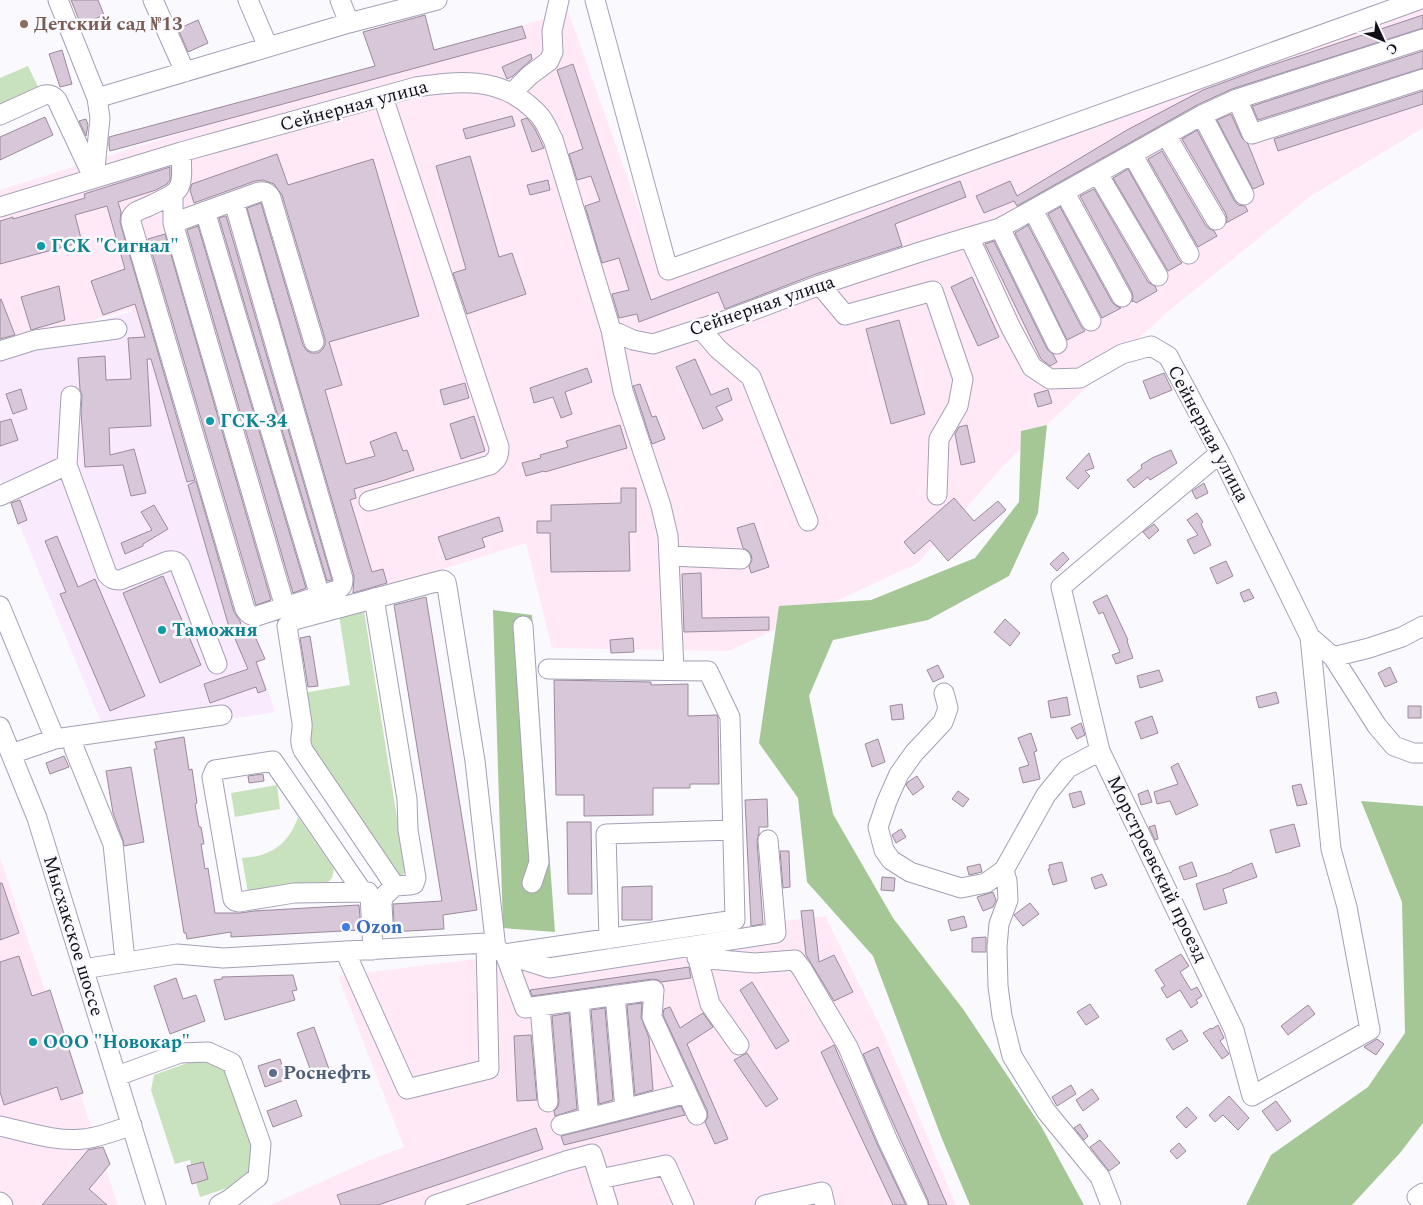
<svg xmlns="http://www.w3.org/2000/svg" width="1423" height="1205" font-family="Spectral,serif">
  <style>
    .commercial { fill: #f9eafe }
    .industrial { fill: #ffe9f7 }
    .green { fill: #c9e2be }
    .forest { fill: #a5c795 }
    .building { fill: #d8c7d9; stroke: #9a8a9c }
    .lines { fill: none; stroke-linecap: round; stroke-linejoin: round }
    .minor-casing { stroke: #a4a0b6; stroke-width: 21 }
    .minor { stroke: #fff; stroke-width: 19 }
    .education-dot { fill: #8d6e63; stroke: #faf9fe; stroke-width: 2 }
    .culture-dot { fill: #0f9aa8; stroke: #faf9fe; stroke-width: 2 }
    .shop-dot { fill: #3f7fe0; stroke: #faf9fe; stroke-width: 2 }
    .service-dot { fill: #5c6f8a; stroke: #faf9fe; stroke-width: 2 }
    .labels { text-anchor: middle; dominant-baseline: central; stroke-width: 5; stroke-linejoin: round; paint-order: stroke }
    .education-label { font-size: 19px; font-weight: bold; fill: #785e54; stroke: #faf9fe; text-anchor: start }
    .street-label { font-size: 19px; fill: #121118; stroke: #faf9fe }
    .culture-label { font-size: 19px; font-weight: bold; fill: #0d838f; stroke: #faf9fe; text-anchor: start }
    .shop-label { font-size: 19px; font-weight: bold; fill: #366cbe; stroke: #faf9fe; text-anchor: start }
    .service-label { font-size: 19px; font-weight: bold; fill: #4e5e75; stroke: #faf9fe; text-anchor: start }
  </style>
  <rect width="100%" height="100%" fill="#faf9fe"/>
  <path class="commercial" d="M137,310l138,402 -167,27 -108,-261v-128z"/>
  <path class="industrial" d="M1423,4v124l-112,68 -145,117 -164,154 -84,96 -189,88 -177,-3 -26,-105 -257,81 -138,-315 -131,38v-157l568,-179 95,266z
    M0,858l118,347h-118z
    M825,916l60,120 71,169h-686l98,-44 36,-14 -66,-171z"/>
  <path class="green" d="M28,66l12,25 -40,16v-29z
    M364,611l41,257 -1,6 -5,2 -87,-125 -9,-58 47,-8 -11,-70z
    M277,785l3,24 -45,8 -4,-24z
    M298,817l36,52 -2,9 -5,5 -79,10 -6,-35c28,-1 47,-14 56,-41z
    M207,1056l20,13 29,91 -6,14 -13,11 -37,12 -10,-37 -15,4 -24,-74 3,-15z"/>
  <path class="forest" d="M1047,425l-9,88 -29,63 -81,44 -95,20 -24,56 24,118 60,104 70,91 78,117 43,79h-114l-28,-66 -69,-183 -66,-74 -9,-84 -39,-55 20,-137 92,-6 104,-42 44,-56 2,-71z
    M493,610l39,5 23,317 -52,-4z
    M1361,801l62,5v317l-23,30 -48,52h-106l25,-50 97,-68 37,-54 -3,-131z"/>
  <path class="building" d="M71,0h27l6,15 -23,10z
    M425,15l9,35 88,-24 4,12 -416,113 -1,-5v-9l266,-71 -12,-34z
    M1423,15v13l-191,61 -35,16 -180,101 -3,-5 -30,12 -8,-17 34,-15 7,15 110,-66 76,-40 60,-22z
    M198,20l10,23 -20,9 -10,-23z
    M62,50l10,34 -12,3 -11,-33z
    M1423,51v17l-165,52 -6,-14z
    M531,54l1,5 -19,17 -6,3 -5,-12z
    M573,64l78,236 309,-119 6,16 -71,27 7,22 -86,28 -91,35 -7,-17 -79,30 -2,-8 -18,4 -7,-24 17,-4 -10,-32 -17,5 -17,-57 15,-5 -9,-25 -14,4 -8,-26 14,-5 -26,-79z
    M1423,91v13l-145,47 -4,-12z
    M1231,114l11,24 6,6 16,40 -11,5 -36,-69z
    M512,116l3,10 -49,13 -3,-10z
    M45,117l8,18 -53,25v-23z
    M527,118l8,11 9,19 -12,4 -11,-32z
    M86,119l2,6 -2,11 -7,-15z
    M1197,130l37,70 4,5 7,1 3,5 -22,12 1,-4 -1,-5 -44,-75z
    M1162,151l44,75 4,3 4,2 3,5 -19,11 -50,-88z
    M277,154l11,31 85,-26 46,157 -90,26 13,43 -17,5 21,74 29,-8 -5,-14 26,-10 7,19 4,-1 7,20 -29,10 -31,9 2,9 -6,2 22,72 11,-3 4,14 -34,10 1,-17 -107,-368 14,-5 42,142 3,5 5,3h7l4,-3 3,-5v-6l-43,-144 -8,-11 -11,-4 -8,1 -61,22 -4,-13 2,-6z
    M470,156l29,101 13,-4 14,41 -59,20 -14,-41 13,-4 -30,-103z
    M170,167v13l-3,4 -11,6 -38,12 3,10 -1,10 75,258 -8,2 -36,-123h-4l4,67 -42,2 1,27 24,-6 12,44 -15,3 -8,-31 -38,2 -4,-55 1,-16 -2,-6 -2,-32 27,-2 1,24 25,-1 -3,-41 17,-1 -10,-33 -32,11 -12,-34 34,-12 -18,-63 -32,9 7,27 -82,22v-43l13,-4v2l72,-21 -1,-4z
    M1128,169l51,91 3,3 -14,8 -55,-93z
    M548,180l2,10 -20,5 -3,-10z
    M1094,189l54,93 7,4 2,5 -21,12 -2,-2 -2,1 1,-5 -1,-5 -52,-96z
    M1060,207l52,95 4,4 5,2 -19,10 -54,-104z
    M225,216h1l106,364 -5,1 -108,-363z
    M1028,225l53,101 4,5 -18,9 -52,-107z
    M198,226l108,362 -13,5 -106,-363z
    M165,234l106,366 -15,5 -108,-366z
    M994,241l53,108 6,5 4,8 -7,4 -9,-7 -56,-115z
    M972,277l27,60 -21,9 -27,-59z
    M59,286l6,34 -34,10 -10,-33z
    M1,299l14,36 -15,4v-39z
    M899,320l26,94 -34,10 -25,-95z
    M695,359l16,36 17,-7 4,12 -16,7 7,13 -20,9 -27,-62z
    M587,368l5,14 -27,10 7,22 -11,4 -8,-21 -19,6 -4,-15z
    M1164,373l8,17 -22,9 -7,-18z
    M465,383l4,15 -25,7 -4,-15z
    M640,384l12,33 4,-1 9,23 -13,5 -18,-56 -1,-2z
    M21,389l6,20 -14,5 -7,-20z
    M1048,390l4,13 -14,4 -4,-13z
    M474,416l11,35 -24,8 -11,-35z
    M11,419l7,21 -18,6v-24z
    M620,425l7,23 -82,24 -1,-1 -18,5 -4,-13 19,-5 -1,-3 28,-8 -2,-6z
    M967,425l8,37 -14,3 -6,-31 4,-7z
    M1171,450l6,13 -27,17 -2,-3 -14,11 -7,-8 15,-12 -1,-3 11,-7z
    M1089,453l5,15 -9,3 5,5 -12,13 -12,-11z
    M196,481l38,131 6,9 5,17 9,-4 11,25 -9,3 10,28 -8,3 -2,-6 -46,16 -6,-19 44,-15 -15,-35h-2l-43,-149z
    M1204,483l4,10 -12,6 -4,-8z
    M621,488h15v44h-7l1,39 -79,1 -1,-39h-13v-12h14v-16l70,-2z
    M954,498l20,23 24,-20 8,9 -58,51 -18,-21 -16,14 -10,-12z
    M20,500l7,20 -9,4 -7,-21z
    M154,505l14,24 -25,15v2l-18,8 -4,-11 31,-13 -11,-18z
    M1197,513l6,9 -2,2 10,21 -17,9 -7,-14 11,-5 -11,-15z
    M499,517l4,14 -21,7 3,9 -39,13 -8,-23z
    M754,523l15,44 -18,6 -2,-7 3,-6 -1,-6 -4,-4 -4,-2 -6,-20z
    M1154,524l5,6 -10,9 -6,-7z
    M57,536l21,51 17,-8 50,117 -35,15 -50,-117 6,-2 -21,-51z
    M1063,552l6,7 -12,12 -7,-7z
    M1226,561l7,15 -16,8 -7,-16z
    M701,573l1,45 67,-1v13l-85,2 -2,-58z
    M163,576l38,89 -41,18 -37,-90z
    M1249,589l5,9 -10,4 -4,-9z
    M1107,595l21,45 -1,1 6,17 -17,6 -4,-9 8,-3 -17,-40 -4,2 -6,-12z
    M426,597l51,313 -34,5 1,14 -54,3 3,-3 1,-6 -1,-19 49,-3 -48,-296z
    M1005,619l15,14 -10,13 -16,-14z
    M310,636l8,50 -10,1 -8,-49z
    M633,638l1,14 -23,1 -1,-13z
    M938,665l6,12 -11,5 -6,-12z
    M1390,667l7,15 -12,5 -7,-14z
    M1159,670l4,11 -23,7 -3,-12z
    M554,680l97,2v3l37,-1v32l29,-1 1,3 1,66h-29v4h-37v27l-69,1v-21h-28z
    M1276,692l3,11 -20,5 -3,-11z
    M1067,697l3,18 -19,3 -3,-17z
    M902,704l2,15 -12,1 -2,-14z
    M1408,706h13v12h-13z
    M1152,716l6,17 -17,6 -6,-17z
    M1081,723l4,12 -8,4 -6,-11z
    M1031,733l6,18 -3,1 6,27 -17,4 -4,-15 10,-3 -11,-27z
    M184,737l5,33 3,-1 5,34 -2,1 4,23h2l3,17h-3l4,25 3,-1 7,45h25l14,-2 105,-6 2,25 -130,7v-5l-44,7 -1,-6h-2l-30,-184h3l-2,-7z
    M878,739l7,23 -13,5 -7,-23z
    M64,756l5,11 -19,7 -4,-11z
    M1178,763l20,42 -22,10 -6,-14 -13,3 -3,-12 24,-8 -7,-17z
    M131,767l13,75 -20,4 -1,-6 -10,-27 -7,-42z
    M263,774l1,7 -15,2 -1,-7z
    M917,776l7,11 -11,8 -7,-10 2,-3z
    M1301,784l6,20 -10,2 -5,-20z
    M1148,790l4,12 -11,3 -3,-11z
    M958,791l11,8 -6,8 -11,-8z
    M1081,791l4,13 -12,4 -4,-14z
    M767,799l1,28h-9v6l-2,8 6,83 -12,2 -6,-126z
    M567,822h24l1,72h-24z
    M1294,824l6,22 -24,7 -6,-23z
    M1155,825l3,14 -3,1 -6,-13z
    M901,829l5,8 -10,6 -4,-8z
    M780,851h9l1,36 -7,1z
    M1062,862l5,19 -14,4 -5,-16h2l-1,-4z
    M1192,862l5,14 -13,4 -5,-13z
    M1252,863l5,14 -34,12 4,14 -23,7 -8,-26 36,-12v-1z
    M980,864l2,8 -13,3 -2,-8z
    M1102,874l5,11 -12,4 -4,-11z
    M882,877l13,1 -1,13 -13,-1z
    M0,883h2l17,50 -19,7z
    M652,886v34h-30v-33z
    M993,892l3,8 -3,7 -10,4 -6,-14z
    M1030,903l9,11 -16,12 -9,-11z
    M813,910l6,52 15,-7 19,37 -19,9 -28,-46 -5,-44z
    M964,916l3,11 -16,4 -3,-11z
    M986,937v15h-14v-14z
    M1181,954l8,12 -9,6 11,18 6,-3 5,9 -6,4 2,3 -7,5 -11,-18 -13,8 -6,-10 4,-2 -10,-16z
    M19,956l13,40 18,-6 33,103 -22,7 -4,-13 -53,18 -4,-13v-130z
    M689,967l2,11 -30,4 -3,-2 -6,-1 -120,17 -2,-6z
    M293,975l4,15 -5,1 3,9 -70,20 -11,-40 8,-1v-2z
    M176,978l7,21 13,-4 9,26 -35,13 -16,-48z
    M752,982l37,59 -13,8 -36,-59z
    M642,1003l-1,14 8,21 4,52 -18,5 -8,-90z
    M1090,1004l9,13 -13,8 -9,-13z
    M1308,1005l7,9 -27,21 -7,-9z
    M670,1007l10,21 23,-15 10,14 -26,17 41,95 -13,5 -10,-22 3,-5 -1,-7 -44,-95 1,-6z
    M605,1008l8,92 -14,4 -8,-94z
    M569,1013l8,96 -22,7 -1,-5 4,-4 1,-6 -7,-85z
    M1218,1025l6,13 -4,3 9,13 -7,5 -19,-26 8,-5 1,1z
    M314,1027l16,45 -17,5 -16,-44z
    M1181,1030l7,11 -15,9 -7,-11z
    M531,1035l6,65 -20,1 -3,-65z
    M1377,1039l7,5 -8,11 -12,-8z
    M834,1045l44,101 28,59h-13l-72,-153z
    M878,1047l69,158h-18l-1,-5 -43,-95 -22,-51z
    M747,1053l31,46 -12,8 -32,-47z
    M280,1059l7,20 -22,8 -7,-21z
    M1071,1085l5,9 -19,12 -5,-9z
    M1092,1089l7,10 -16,12 -7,-11z
    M1229,1096l20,22 -11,12 -15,-15 -8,7 -6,-7z
    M296,1100l6,16 -29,11 -6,-16z
    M1276,1101l15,20 -14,10 -15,-20z
    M681,1106l4,9 -121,30 -3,-9z
    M1187,1107l10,11 -11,10 -10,-11z
    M1080,1124l8,12 -4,4 -10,-12z
    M536,1128l7,21 -165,56h-37l-4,-10z
    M1100,1140l20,23 -11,8 -19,-24z
    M1179,1143l7,8 -9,8 -7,-8z
    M103,1147l7,17 -21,25 18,16h-65l46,-55z
    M203,1162l5,17 -16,5 -5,-18z"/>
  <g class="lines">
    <defs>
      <path id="minor" d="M58,0l39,98 3,20 -6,60
        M153,0l32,72
        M248,0l20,47
        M340,0l9,23
        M595,0l73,270 750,-270
        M512,93l18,-18 19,-14 4,-9 -1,-21 7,-31
        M97,98l252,-75 88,-23
        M1237,99l15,35 171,-55
        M0,115l44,-20c6,-1 9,0 13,5l36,77
        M1202,115l42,80
        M1166,135l50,85
        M181,152c2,41 2,38 -34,55 -7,3 -13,4 -16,11v4l114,387c4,6 6,7 12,7l80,-26c5,-3 6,-5 6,-11l-109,-377
        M1132,154l57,100
        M1098,174l60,102
        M1065,193l57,104
        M173,195v28l112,384
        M0,207l181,-55 235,-65c42,-6 82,-11 116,21 3,3 8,7 10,11 5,6 7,14 11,20l58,191 12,61 38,115 7,30 6,134
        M1033,210l58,111
        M205,211l115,385
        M173,223l86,-31c6,-1 9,0 12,6l43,144
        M1000,228l57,116
        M969,237l31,-9 202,-113 35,-16 186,-60
        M820,285l25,30 88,-24 30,88 -5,27 -19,33 -2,56
        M700,328l18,21 33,28 57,144
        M611,330l22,10 20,4 74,-24 93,-35 100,-33 49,-15 42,91 21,39 18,12 30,-1 42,-24 29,-8 17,10 52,97 90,184 23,20 36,-9 33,-11 21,-11
        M0,351l35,-11 82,-11
        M71,396l-4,69 40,109c4,5 7,6 13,6l48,-19c6,-1 9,0 12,5l37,98
        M1220,453l-159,134 39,164 134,279 18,66 118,-66 -23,-123 -16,-58 -21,-212
        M0,496l67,-31
        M369,501l121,-36c7,-5 9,-9 9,-18l-116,-350
        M669,556l72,3
        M374,598l33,201 1,31 8,48 -2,6 -4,1 -15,1 -11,10 -2,7 1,20
        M0,606l55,133
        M523,626l16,236 -7,21
        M1333,657l44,69 17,20 19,7h10
        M944,693l4,15 -5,14 -29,31 -15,21 -12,27 -9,26 6,23 7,10 19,12 51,16 25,-5 18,-13 42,-75 22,-27 32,-17
        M0,727l37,91 119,387
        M75,737l-1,11 39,96 11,107 3,11
        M11,754l44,-15 167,-24
        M1004,870l3,11 1,19 -9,24 -2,23 1,39 4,30 10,40 34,55 54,66 11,28
        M395,886l-92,-136c-5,-11 0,-16 -1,-27l-15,-97 7,-6 149,-40 3,2 1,5 28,174 21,188
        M362,891l-89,-130 -58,9 -3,7 21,122 2,2 4,1 55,-9 74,-1 2,4 3,54
        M609,939l-3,-105 127,-4
        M695,947l15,57 29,41
        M345,951l62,138 82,-20 -3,-126
        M511,953l224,-33 -5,-203 -22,-46 -160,-2
        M505,954l20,54 129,-18 -2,27 45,98
        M697,958l58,5 40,-3 7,9 46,78 40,94 30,64
        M83,969l94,-15 46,4 263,-15 19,11 44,14 227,-35 -8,-93
        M615,995l10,114
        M579,1001l10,117
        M540,1006l8,96
        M117,1076l63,-23 28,-1 24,11 29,81 -3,33 -28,22 -11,6
        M561,1125l126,-32
        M0,1126c27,6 56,16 84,13 16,-2 32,-8 48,-14
        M600,1179l66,-14 18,40
        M1417,1197l6,-4
        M0,1202l3,3
        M435,1205l131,-44 26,-7 16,51
        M765,1205l57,-13 3,13"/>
    </defs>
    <use href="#minor" class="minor-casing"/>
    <use href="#minor" class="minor"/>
  </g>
  <circle class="education-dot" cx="24" cy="24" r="5"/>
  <g class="culture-dot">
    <circle cx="41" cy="246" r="5"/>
    <circle cx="210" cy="421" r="5"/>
    <circle cx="162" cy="630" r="5"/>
    <circle cx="33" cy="1042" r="5"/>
  </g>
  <circle class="shop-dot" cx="346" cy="927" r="5"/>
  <circle class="service-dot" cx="273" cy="1073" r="5"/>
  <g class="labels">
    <g class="education-label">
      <text x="34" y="24">Детский сад №13</text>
    </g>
    <g class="street-label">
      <text transform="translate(354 106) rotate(-15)">Сейнерная улица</text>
      <text transform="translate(762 306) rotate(-19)">Сейнерная улица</text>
      <text transform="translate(1208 434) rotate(62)">Сейнерная улица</text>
      <text transform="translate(1157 869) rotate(64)">Морстроевский проезд</text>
      <text transform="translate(73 936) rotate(73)">Мысхакское шоссе</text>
    </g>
    <g class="culture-label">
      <text x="51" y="246">ГСК "Сигнал"</text>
      <text x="220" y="421">ГСК-34</text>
      <text x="172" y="630">Таможня</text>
      <text x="43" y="1042">ООО "Новокар"</text>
    </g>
    <g class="shop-label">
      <text x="356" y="927">Ozon</text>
    </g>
    <g class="service-label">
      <text x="283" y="1073">Роснефть</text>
    </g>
  </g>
  <g transform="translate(1383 40) rotate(134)" stroke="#faf9fe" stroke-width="4" paint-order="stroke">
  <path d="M0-4L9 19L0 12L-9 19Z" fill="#121118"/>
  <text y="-8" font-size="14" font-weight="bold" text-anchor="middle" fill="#121118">С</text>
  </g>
</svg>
